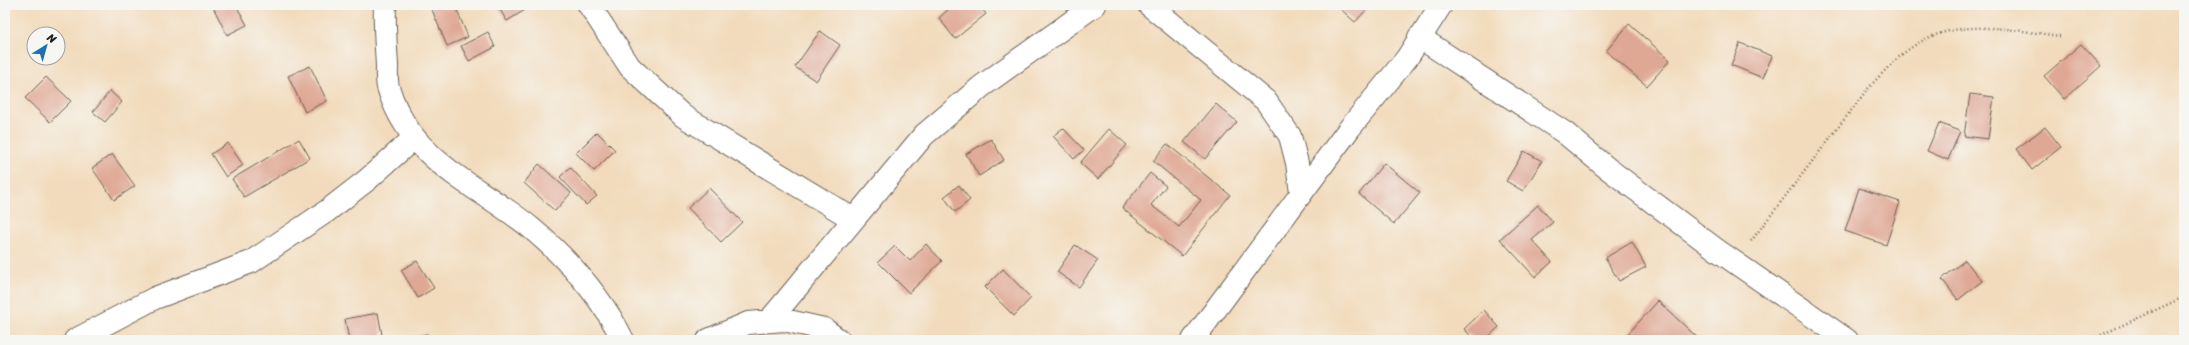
<svg xmlns="http://www.w3.org/2000/svg" width="2189" height="345" font-family="Sriracha,sans-serif">
  <style>
    .building { fill: #dfa894 }
    .lines { fill: none; stroke-linecap: round; stroke-linejoin: round }
    .minor-casing { stroke: #675f54; stroke-width: 24 }
    .path { stroke: #675f54; stroke-width: 2.5; stroke-dasharray: 1 3; stroke-linecap: butt }
    .minor { stroke: #fff; stroke-width: 22 }
  </style>
  <rect width="100%" height="100%" fill="#f6f6f2"/>
  <filter id="ink" filterUnits="userSpaceOnUse"><feTurbulence type="fractalNoise" baseFrequency=".025" numOctaves="2"/><feDisplacementMap in="SourceGraphic" scale="8" xChannelSelector="R" yChannelSelector="G"/><feConvolveMatrix kernelMatrix="1 2 1 2 8 2 1 2 1" color-interpolation-filters="sRGB"/></filter>
  <filter id="wash" filterUnits="userSpaceOnUse"><feTurbulence type="fractalNoise" baseFrequency=".012" numOctaves="4" result="noise"/><feDisplacementMap in="SourceGraphic" scale="16" xChannelSelector="R" yChannelSelector="G"/><feGaussianBlur stdDeviation="0.9" result="paint"/><feColorMatrix in="noise" values="0 0 0 0 0 0 0 0 0 0 0 0 0 0 0 0 0 1.4 0 .05"/><feComposite in="paint" operator="in"/></filter>
  <g filter="url(#wash)">
    <rect width="100%" height="100%" fill="#f2dbbc"/>
    <g id="blocks">
      <path class="building" d="M212,5h24l11,20 -20,10z
        M430,5h25l13,32 -21,9z
        M497,5h25l3,5 -18,11z
        M953,5h26l7,9 -31,25 -16,-21z
        M1340,5h31l-16,17 -17,-15z
        M1629,24l41,36 -23,26 -41,-35z
        M820,31l20,14 -24,36 -21,-14z
        M488,32l7,15 -26,14 -8,-15z
        M1740,43l32,13 -9,22 -32,-13z
        M2081,44l20,22 -37,33 -20,-23z
        M310,66l17,35 -22,11 -17,-36z
        M46,77l25,24 -21,21 -25,-24z
        M110,91l12,11 -17,20 -12,-10z
        M1970,94l24,3 -6,42 -24,-3z
        M1216,104l21,18 -32,37 -21,-17z
        M1939,123l21,8 -12,29 -21,-9z
        M2045,127l16,20 -29,23 -16,-21z
        M1063,128l21,22 -10,9 -21,-23z
        M1109,129l18,16 -29,34 -18,-16z
        M597,132l18,18 -21,21 -18,-18z
        M299,139l11,19 -66,39 -12,-18z
        M991,139l13,21 -25,16 -13,-22z
        M228,143l15,22 -17,12 -15,-23z
        M1167,144l63,51 -48,61 -60,-48 28,-35 16,13 -15,19 28,22 22,-27 -48,-39z
        M1524,151l18,10 -19,30 -17,-10z
        M112,154l23,32 -21,14 -22,-32z
        M1384,163l36,30 -26,31 -35,-30z
        M539,164l32,29 -16,18 -31,-28z
        M570,167l27,29 -11,9 -26,-28z
        M959,185l11,15 -15,12 -11,-15z
        M709,188l33,34 -21,20 -33,-34z
        M1859,188l41,14 -14,43 -41,-14z
        M1538,205l15,17 -21,18 20,22 -17,15 -35,-38z
        M1632,242l14,25 -27,14 -14,-23z
        M926,244l16,17 -33,32 -31,-31 17,-16 15,15z
        M1075,245l23,15 -19,27 -22,-15z
        M1965,260l17,21 -24,19 -16,-21z
        M417,261l17,27 -16,10 -17,-28z
        M1003,269l28,29 -17,18 -29,-29z
        M1658,301l42,39h-73l-2,-3z
        M1484,310l15,17 -14,13h-10l-11,-11z
        M378,313l4,22 -33,5 -4,-21z
        M427,334l1,6h-22v-1z"/>
    </g>
  </g>
  <g filter="url(#ink)">
    <use href="#blocks" fill-opacity="0" stroke="#675f54" stroke-width="1"/>
    <g class="lines">
      <defs>
        <path id="minor" d="M385,5c-1,20 1,41 2,61 0,7 -1,17 2,24 23,73 88,94 142,138 37,31 71,70 92,112
          M589,5l41,62 53,49 170,103
          M1149,5l117,96 24,35 7,27 4,30
          M1419,37l146,96 42,35 110,82 130,90
          M769,321l155,-186 58,-49 113,-81
          M75,340l80,-42 96,-36 76,-51 40,-31 47,-42
          M708,340l40,-17 36,-3 40,9 15,11
          M1193,340l156,-211 58,-71 34,-53"/>
      </defs>
      <use href="#minor" class="minor-casing"/>
      <path class="path" d="M1751,241l115,-150c16,-18 35,-39 56,-50 42,-23 94,-10 138,-5
        M2090,340l94,-43"/>
      <use href="#minor" class="minor"/>
    </g>
  </g>
  <rect width="2189" height="345" fill="none" stroke="#f6f6f2" stroke-width="20"/>
  <g transform="translate(46 46) rotate(37)"><circle r="19" fill="#f6f6f2" stroke="#9f9f9c"/>
  <path d="M0-3L7 15L0 10L-7 15Z" fill="#1f6fb2"/>
  <text y="-6" font-size="11" font-weight="bold" text-anchor="middle" fill="#1c1c1c">N</text>
  </g>
</svg>
